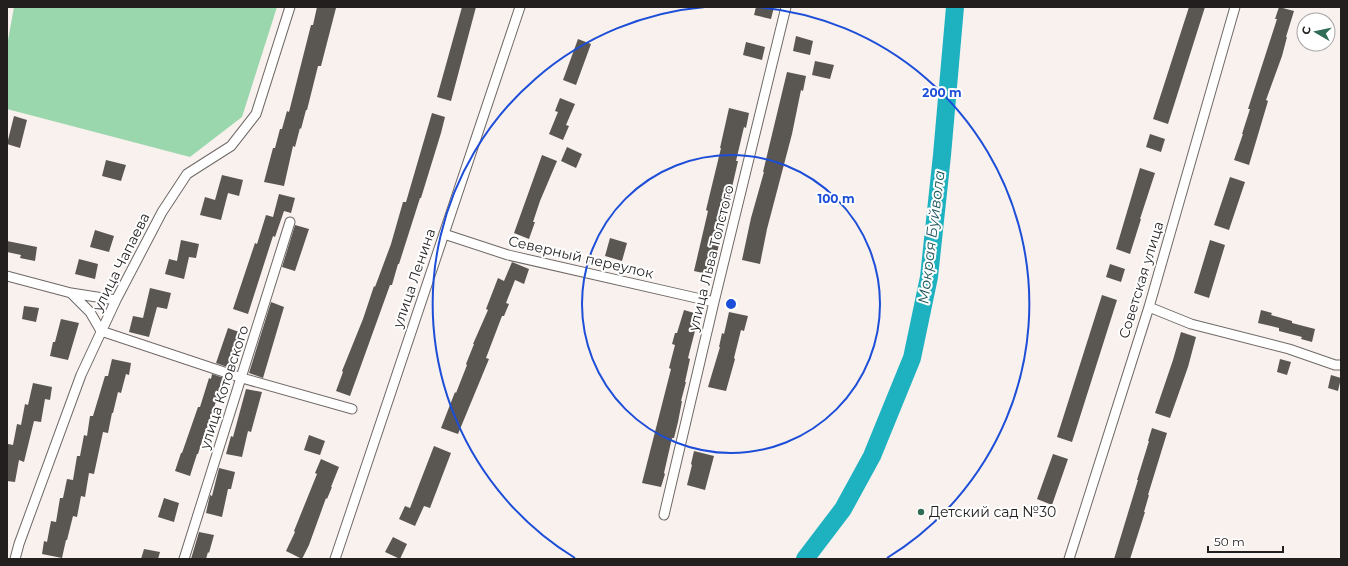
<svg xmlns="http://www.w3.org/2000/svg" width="1348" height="566" font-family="Montserrat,sans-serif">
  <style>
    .green { fill: #9bd7ad }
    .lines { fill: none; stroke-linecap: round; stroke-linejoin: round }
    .river { stroke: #1eb2c0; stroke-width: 18 }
    .building { fill: #5a5651 }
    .minor-casing { stroke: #6f6966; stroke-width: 11 }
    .minor { stroke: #fff; stroke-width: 9 }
    .ring { fill: none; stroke: #1d4ed8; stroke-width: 2 }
    .poi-dot { fill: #316c56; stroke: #fff; stroke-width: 1.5 }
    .labels { text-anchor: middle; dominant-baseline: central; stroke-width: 4; stroke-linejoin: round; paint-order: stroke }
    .street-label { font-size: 14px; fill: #221f1e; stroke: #fff }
    .poi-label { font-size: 14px; fill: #221f1e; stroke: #fff; text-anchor: start }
    .water-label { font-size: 15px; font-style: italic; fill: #1d555b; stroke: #fff }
    .centre { fill: #1d4ed8; stroke: #fff; stroke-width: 2 }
    .ring-label { font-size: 12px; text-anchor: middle; font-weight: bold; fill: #1d4ed8; stroke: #fff; stroke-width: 4; stroke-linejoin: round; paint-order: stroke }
  </style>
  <rect width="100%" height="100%" fill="#f9f1ee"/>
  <path class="green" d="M14,7h263l-35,110 -52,40 -183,-48v-63z"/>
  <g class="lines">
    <path class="river" d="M805,559l38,-50 29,-53 40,-98 17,-81 13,-122 13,-148"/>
  </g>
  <path class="building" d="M317,7l19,1 -15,58h-3l-11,44h-1l-5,19 -1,-1 -5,19 -2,-1 -9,40 -20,-4 9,-34h2l5,-19h2l5,-18 2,1 22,-87h2z
    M462,7h14l-25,94 -14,-4z
    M756,7h18l-3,12 -17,-4z
    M1189,7h16l-37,117 -15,-5z
    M1279,7l15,4 -8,26h1l-5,19 -16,44 2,1 -19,64 -15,-5 9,-26h-1l8,-25h-2l29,-90h-2z
    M796,36l17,5 -3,14 -17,-4z
    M578,39l13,5 -15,41 -13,-5z
    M746,42l19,5 -3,13 -19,-5z
    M815,61l19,4 -4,14 -18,-4z
    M787,72l19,4 -3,15 -2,-1 -9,44 -25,95 -7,35 -18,-4 9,-42 13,-46h-1z
    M560,98l15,6 -9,21 3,1 -6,14 -14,-6 9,-22 -3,-1z
    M729,108l20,5 -3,15 -2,-1 -8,34h2l-26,114 -18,-4 14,-60 -2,-1 15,-62h-1z
    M432,113l13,4 -4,16 -20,65h-1l-21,66h-1l-6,21h-2l-40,111 -14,-5 7,-19 -1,-1 21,-52 11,-33 1,1 16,-43 12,-42h3z
    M14,116l13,4 -7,28 -13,-4z
    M1150,134l15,5 -4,13 -15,-5z
    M567,147l15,7 -6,14 -15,-7z
    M542,155l15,6 -17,40 -7,21h2l-6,17 -15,-6z
    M106,160l20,5 -5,16 -19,-5z
    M1140,168l15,5 -15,46h1l-11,35 -14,-5z
    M222,175l21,5 -4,16 -11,-3 -7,27 -21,-5 5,-18 10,3z
    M1230,177l15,5 -16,48 -15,-5z
    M279,194l16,4 -4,15 -7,-2 -9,26 -2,-1 -25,78 -15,-5 22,-66 2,1 9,-29 7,2z
    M295,225l14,4 -14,42 -13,-4z
    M95,230l19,6 -5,16 -19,-5z
    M610,238l17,5 -5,18 -17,-5z
    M181,240l18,4 -3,14 -7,-1 -5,22 -19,-5 4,-15 8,2z
    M1210,240l15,5 -16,53 -15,-5z
    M7,241l30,6 -2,14 -15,-3 1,-3 -14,-3z
    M79,259l19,5 -3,15 -20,-5z
    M512,262l17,7 -5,15 -9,-4 -9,23 3,1 -5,12h-2l-16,42 3,1 -31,75 -17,-6 14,-36 1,1 11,-28 -1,-1 8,-20h-1l15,-34 -2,-1 12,-31 6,3z
    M1110,264l15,5 -4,13 -15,-5z
    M150,288l21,5 -4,16 -10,-2 -8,30 -20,-5 4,-16 10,2z
    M1102,295l15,5 -45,142 -15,-5z
    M271,302l13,5 -21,71 -14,-5z
    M24,306l15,2 -3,14 -14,-3z
    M684,310l17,5 -4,12h-1l-8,31 2,1 -5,23h1l-5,19h1l-4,21 -4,16h-2l-8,35 1,1 -4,13 -19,-4 29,-114 -2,-1 6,-23 -3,-1 3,-11h2z
    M1261,310l11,3 -1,2 21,6v2l23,6 -3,13 -11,-3 1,-2 -23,-6v-3l-21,-5z
    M729,312l19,4 -4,15 -3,-1 -7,28 1,1 -9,32 -18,-4 12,-40h-1l3,-14 2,1z
    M61,319l18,4 -11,37 -18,-4 3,-14h2z
    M228,328l14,5 -12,35 -14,-5z
    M1181,332l15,5 -8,30 -18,51 -15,-5 18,-53z
    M112,359l19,4 -2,12 -3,-1 -5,19 -3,-1 -5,21h-1l-4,20 -5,-1 -9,42 -5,-1 -4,24 -4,-1 -4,21 -4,-1 -6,24h-1l-4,18 -20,-4 2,-13 3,1 4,-21 5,1 4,-24h3l4,-19 6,1 4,-24h3l4,-21 3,1 3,-20h3l12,-40h3z
    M1280,359l11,3 -4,13 -10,-3z
    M212,374l12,4 -17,50h-1l-8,26h-1l-7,22 -15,-5 6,-18h1l16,-46h2l9,-29 2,1z
    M1331,375l10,3 -3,13 -10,-3z
    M33,383l19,4 -2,13 -5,-1 -4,23 -7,-1 -10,41 -5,-2 -4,22 -8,-1v-32l1,-5 5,1 4,-21 4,1 4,-21 3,1z
    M246,389l16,3 -11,40 -3,-1 -6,26 -16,-3 5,-18 2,1z
    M1152,428l15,5 -19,62h1l-5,17h1l-15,47h-16l24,-79h-1l12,-39h-1z
    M309,435l16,6 -5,14 -16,-5z
    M434,446l17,7 -21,55 -6,-2 -9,20 -16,-7 6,-13 5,2z
    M694,451l20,5 -9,34 -18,-5 5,-20 -1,-1z
    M1053,454l15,5 -16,46 -15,-6z
    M321,459l18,8 -8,20h1l-5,12 -1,-1 -17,47 -7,14 -16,-8 9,-19 -1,-1 23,-57 -2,-1z
    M219,468l16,4 -4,17h-3l-6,28 -16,-4 4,-18 2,1z
    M164,498l15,5 -5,19 -16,-5z
    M199,532l15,3 -5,18 -1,-1 -2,7h-15z
    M393,537l14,7 -7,15 -15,-7z
    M144,549l16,3 -2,7h-17z"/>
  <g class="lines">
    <defs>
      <path id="minor" d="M444,234l64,21 206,47
        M7,276l64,17 45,7
        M71,293l19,19 11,19 141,47 110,31
        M1149,307l42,17 98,25 46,16h6
        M664,515l50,-213 72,-295
        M15,559l4,-15 62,-169 35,-75 46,-88 25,-38 44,-28 25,-32 34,-107
        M184,559l106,-337
        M335,559l185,-552
        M1069,559l80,-252 86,-300"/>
    </defs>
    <use href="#minor" class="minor-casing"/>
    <use href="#minor" class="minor"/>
  </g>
  <g class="ring">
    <circle cx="731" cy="304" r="149"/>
    <path d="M575 558A298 298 0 0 1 705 7M757 7A298 298 0 0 1 887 558"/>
  </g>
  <circle class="poi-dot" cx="921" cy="512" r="4"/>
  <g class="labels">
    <g class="street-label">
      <text transform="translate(581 257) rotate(13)">Северный переулок</text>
      <text transform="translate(711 258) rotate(-76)">улица Льва Толстого</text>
      <text transform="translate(121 262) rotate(-63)">улица Чапаева</text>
      <text transform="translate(414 278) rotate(-71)">улица Ленина</text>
      <text transform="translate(1141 280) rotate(-73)">Советская улица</text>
      <text transform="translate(224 387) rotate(-72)">улица Котовского</text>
    </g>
    <g class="poi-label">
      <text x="929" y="512">Детский сад №30</text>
    </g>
    <g class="water-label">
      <text transform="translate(931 237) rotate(-83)">Мокрая Буйвола</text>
    </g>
  </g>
  <circle cx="731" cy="304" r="6" class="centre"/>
  <g class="ring-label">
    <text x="942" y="97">200 m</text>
    <text x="836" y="203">100 m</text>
  </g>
  <rect width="1348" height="566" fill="none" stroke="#221f1e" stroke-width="16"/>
  <g transform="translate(1316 32) rotate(279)"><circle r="19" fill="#ffffff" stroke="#a7a5a5"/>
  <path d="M0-3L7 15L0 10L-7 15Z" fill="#316c56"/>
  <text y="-6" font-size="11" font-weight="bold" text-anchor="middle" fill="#221f1e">С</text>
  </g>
  <path d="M1208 546v6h75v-6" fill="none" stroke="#221f1e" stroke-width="2"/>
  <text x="1214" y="546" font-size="12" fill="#221f1e" stroke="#ffffff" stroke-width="3" paint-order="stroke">50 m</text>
</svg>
